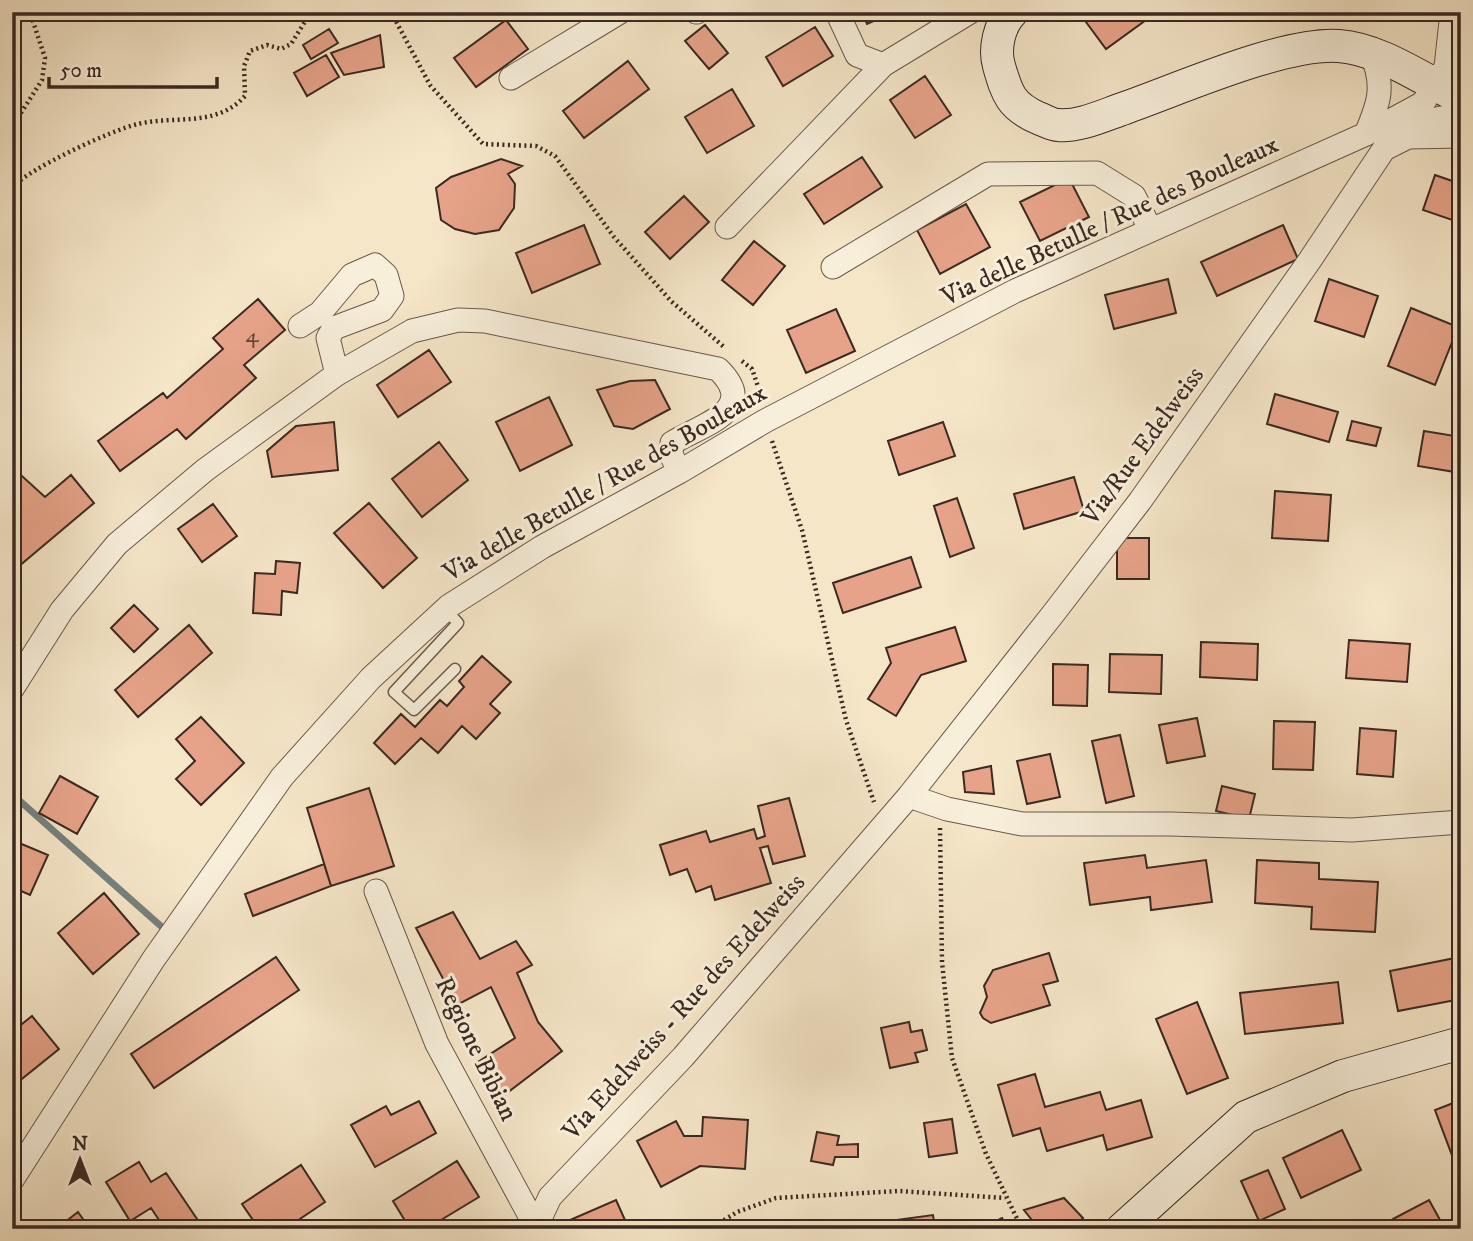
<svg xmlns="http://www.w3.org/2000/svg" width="1473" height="1241" font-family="'IM FELL DW Pica',serif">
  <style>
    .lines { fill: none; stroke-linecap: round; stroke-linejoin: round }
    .stream { stroke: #76827e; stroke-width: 7 }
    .building { fill: #e7a389; stroke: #3a2921; stroke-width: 2 }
    .lane-casing { stroke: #69584b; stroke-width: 13 }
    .street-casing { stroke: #69584b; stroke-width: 25 }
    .secondary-casing { stroke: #3a2921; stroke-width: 34 }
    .path { stroke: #3a2921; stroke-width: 4.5; stroke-dasharray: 2 3.5; stroke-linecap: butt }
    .lane { stroke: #f8efdb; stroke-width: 10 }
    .street { stroke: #f8efdb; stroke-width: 23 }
    .secondary { stroke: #f8efdb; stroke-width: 32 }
    .labels { text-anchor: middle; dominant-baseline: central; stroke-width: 6; stroke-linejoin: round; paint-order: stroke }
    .number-label { font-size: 23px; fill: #65483b }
    .street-label { font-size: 26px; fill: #3a2921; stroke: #f8efdb }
  </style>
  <rect width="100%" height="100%" fill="#f5e6c8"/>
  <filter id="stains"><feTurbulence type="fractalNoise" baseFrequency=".00286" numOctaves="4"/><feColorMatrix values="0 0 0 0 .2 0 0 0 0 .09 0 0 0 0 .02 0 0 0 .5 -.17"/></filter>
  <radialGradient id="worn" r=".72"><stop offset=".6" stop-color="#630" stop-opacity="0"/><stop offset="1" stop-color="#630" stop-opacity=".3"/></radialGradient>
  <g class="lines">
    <path class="stream" d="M12,794l151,134"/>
  </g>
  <path class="building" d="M862,12h32l-27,12z
    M1099,12h41l6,8 -40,29 -20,-27z
    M506,20l22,29 -52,38 -22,-29z
    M705,25l23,28 -19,16 -24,-28z
    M815,27l18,29 -50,30 -17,-29z
    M329,29l9,14 -27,16 -8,-14z
    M380,35l4,32 -40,8 -13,-22z
    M326,55l13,22 -32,19 -13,-23z
    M628,61l21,28 -65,49 -21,-27z
    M925,76l26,39 -36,23 -25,-38z
    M732,89l22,37 -47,27 -22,-36z
    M862,157l20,30 -58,37 -20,-30z
    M501,159l21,7 -14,8 7,10 -1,24 -15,22 -24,4 -20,-5 -14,-9 -5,-32 15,-11z
    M1435,175l26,9 -3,38 -35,-12z
    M1069,178l20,39 -49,24 -20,-39z
    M684,196l25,26 -39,37 -25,-27z
    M966,204l24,43 -50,27 -23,-44z
    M584,225l16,39 -68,29 -16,-40z
    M1283,225l15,34 -81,37 -16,-34z
    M754,241l31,25 -32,39 -31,-25z
    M1168,279l8,34 -62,16 -9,-34z
    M1329,279l49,17 -14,41 -49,-16z
    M258,299l27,31 -41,35 12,13 -70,61 -9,-10 -57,42 -22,-30 65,-48 4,5 56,-49 -10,-11z
    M1411,308l47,19 -23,58 -47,-19z
    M836,309l19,42 -49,22 -19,-43z
    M429,350l22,32 -53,35 -21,-32z
    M655,380l15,29 -37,20 -19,-3 -17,-36 33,-9z
    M1275,394l63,18 -9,30 -62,-18z
    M549,397l23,48 -52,26 -24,-49z
    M1352,421l29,7 -5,18 -29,-6z
    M334,422l4,48 -66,7 -5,-26 29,-25z
    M943,422l12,34 -56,19 -11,-34z
    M1424,431l37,6 -6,35 -37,-6z
    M439,442l29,38 -46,37 -30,-38z
    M12,467l33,30 26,-22 23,28 -82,69z
    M1074,477l10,34 -60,18 -10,-35z
    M1275,491l56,4 -3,46 -56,-3z
    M957,498l17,50 -24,9 -16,-51z
    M369,503l48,55 -34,30 -49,-55z
    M213,504l24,32 -35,26 -24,-33z
    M1117,538h32v41h-32z
    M911,557l10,30 -78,26 -10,-30z
    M276,561l24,2 -3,30 -15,-2 -1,24 -28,-2 2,-40 20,1z
    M134,605l24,24 -24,23 -23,-24z
    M1454,615h7v37h-8z
    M189,625l23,28 -74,64 -23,-27z
    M955,627l11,34 -45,14 -25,41 -28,-17 23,-36 -5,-15z
    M1349,640l61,4 -3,38 -61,-4z
    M1201,642l57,2 -1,36 -57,-3z
    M1110,654l52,1 -1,39 -52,-2z
    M482,656l29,26 -21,22 10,9 -24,26 -14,-13 -24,27 -17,-15 -26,26 -21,-21 27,-29 14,13 25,-27 7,6 17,-19 -5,-6z
    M1053,664l35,1 -1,41 -34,-1z
    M201,717l43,46 -43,42 -25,-26 19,-18 -19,-22z
    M1197,718l8,38 -38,7 -8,-38z
    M1274,721l41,1 -2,48 -40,-1z
    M1360,728l36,3 -3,46 -36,-3z
    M1120,735l14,61 -28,7 -14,-62z
    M1050,754l10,43 -33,7 -10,-43z
    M991,766l3,28 -29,-2 -2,-20z
    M60,776l38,21 -21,37 -38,-21z
    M1222,786l33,8 -6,25 -33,-8z
    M369,788l25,78 -63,20 -24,-78z
    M789,798l16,58 -32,8 -5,-18 -8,2 11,35 -56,17 -4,-14 -15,6 -9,-23 -17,6 -10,-30 46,-14 4,11 44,-13 3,10 8,-3 -7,-30z
    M12,840l36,15 -18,40 -18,-8z
    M1145,855l2,13 59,-8 6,42 -61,8 -1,-13 -60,8 -6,-42z
    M1257,860l62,3v16l59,3 -3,50 -64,-3 1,-22 -57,-4z
    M324,864l7,22 -78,30 -8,-22z
    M104,893l35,41 -46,40 -35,-41z
    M453,912l27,47 36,-18 16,24 -15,8 21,49 24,29 -59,45 -25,-34 37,-24 -24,-51 -34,18 -41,-77z
    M1049,953l9,28 -15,4 7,20 -59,18 -8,-5 -3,-5 7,-16 -3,-11 9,-16z
    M276,957l23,33 -145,98 -23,-34z
    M1455,958l6,41 -63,12 -8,-40z
    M1338,982l5,41 -98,11 -5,-41z
    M1197,1002l31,76 -41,16 -31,-75z
    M32,1016l27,33 -41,33 -6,-7v-43z
    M909,1022l2,10 11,-2 5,20 -12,3 3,9 -28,6 -9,-40z
    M1035,1074l10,33 55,-15 6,18 35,-10 11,37 -45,13 -4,-15 -56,16 -7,-23 -27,8 -15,-51z
    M1461,1100v55l-8,3 -18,-48z
    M419,1101l17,32 -61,34 -24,-42 35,-19 5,9z
    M703,1117l45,3 -3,49 -45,-3 -39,21 -24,-46 39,-20 8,15h18z
    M952,1119l5,34 -28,4 -5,-34z
    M1342,1130l19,40 -60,28 -18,-40z
    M817,1132l22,4 -2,9 21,-1v13h-23l-2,8 -22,-4z
    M457,1161l22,36 -53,32h-16l-17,-28z
    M139,1162l12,20 15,-9 31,46 -15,10h-17l-14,-21 -21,13 -24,-39z
    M301,1165l24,37 -40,27h-26l-17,-25z
    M1268,1170l17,39 -26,12 -18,-40z
    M1064,1198l19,20 -11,11h-33l-15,-19z
    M616,1200l13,29h-55l-4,-9z
    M1429,1200l16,29h-46l-6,-10z
    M78,1212l12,17h-34z
    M933,1215l2,14h-83l-1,-3z
    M1002,1218l5,11h-28z"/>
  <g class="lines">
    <defs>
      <path id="lane" d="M445,609l13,14 -64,69 20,18 41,-41"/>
      <path id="street" d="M696,12h1
        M837,12l20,43 26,10
        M511,78l109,-66
        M1397,127l64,-13
        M1366,134c13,-31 19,-47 6,-79
        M727,227l156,-162 87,-53
        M833,267l155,-93 109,-1 37,23 16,33
        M300,326l20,-13 32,-38 23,-10 11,10 6,21 -10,14 -48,18 -6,10 9,36
        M12,689l50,-79 55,-66 88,-74 132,-96 75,-43 46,-11 27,1 233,48c43,42 -18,56 -46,74l-1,11 8,18
        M909,796l38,13 75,15h149l181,6 109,-8
        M376,891l61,153 99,183
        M12,1180l141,-220 129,-183 89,-99 78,-72 93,-59 137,-75 86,-51 250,-130 351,-157 57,-31 23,-36 6,-55
        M535,1229l15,-32 133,-140 226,-261 144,-182 87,-113 170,-241 74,-111 24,-12 53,-1"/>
      <path id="secondary" d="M1012,12c-13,13 -18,37 -13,54 8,28 12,40 39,52 6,2 14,7 20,7 22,2 46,-10 67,-17 54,-19 159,-66 214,-62 42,3 84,34 122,52
        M1122,1229l124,-112 97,-41 118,-33"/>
    </defs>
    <use href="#lane" class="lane-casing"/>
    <use href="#street" class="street-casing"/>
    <use href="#secondary" class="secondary-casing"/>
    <path class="path" d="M391,12l39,73 53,59 53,2 19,10 59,81 57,64 53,46
      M12,127l30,-47 3,-22 -15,-46
      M12,187c19,-19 99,-57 126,-63 37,-9 78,4 107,-28l-1,-30 6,-15 17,-6 14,4 10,-5 20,-32
      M742,361l10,8 10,29
      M772,441l30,89 44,190 28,82
      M940,828l2,134 10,96 34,96 36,75
      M710,1229l27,-17 39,-14 123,-7 106,7"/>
    <use href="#lane" class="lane"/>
    <use href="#street" class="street"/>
    <use href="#secondary" class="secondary"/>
  </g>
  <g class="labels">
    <g class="number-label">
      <text x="252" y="335">4</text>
    </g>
    <g class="street-label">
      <text transform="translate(1110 221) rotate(-25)">Via delle Betulle / Rue des Bouleaux</text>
      <text transform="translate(1143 446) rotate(-54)">Via/Rue Edelweiss</text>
      <text transform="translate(605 483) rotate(-30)">Via delle Betulle / Rue des Bouleaux</text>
      <text transform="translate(684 1007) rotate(-48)">Via Edelweiss - Rue des Edelweiss</text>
      <text transform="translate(476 1049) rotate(64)">Regione Bibian</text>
    </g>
  </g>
  <rect width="1473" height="1241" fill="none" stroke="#f5e6c8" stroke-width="42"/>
  <rect x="14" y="14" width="1445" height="1213" fill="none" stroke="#3a2921" stroke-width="3.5"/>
  <rect x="21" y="21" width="1431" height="1199" fill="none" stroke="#3a2921" stroke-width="2"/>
  <g transform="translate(80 1160)" stroke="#f8efdb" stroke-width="5" paint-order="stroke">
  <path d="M0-5L12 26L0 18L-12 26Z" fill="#3a2921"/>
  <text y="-10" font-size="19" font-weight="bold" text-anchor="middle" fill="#3a2921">N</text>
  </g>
  <path d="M49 77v10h168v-10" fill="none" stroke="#3a2921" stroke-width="3.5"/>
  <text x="60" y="77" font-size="21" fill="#3a2921" stroke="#f8efdb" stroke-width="5" paint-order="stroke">50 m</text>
  <rect width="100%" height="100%" filter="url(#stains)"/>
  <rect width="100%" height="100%" fill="url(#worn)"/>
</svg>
